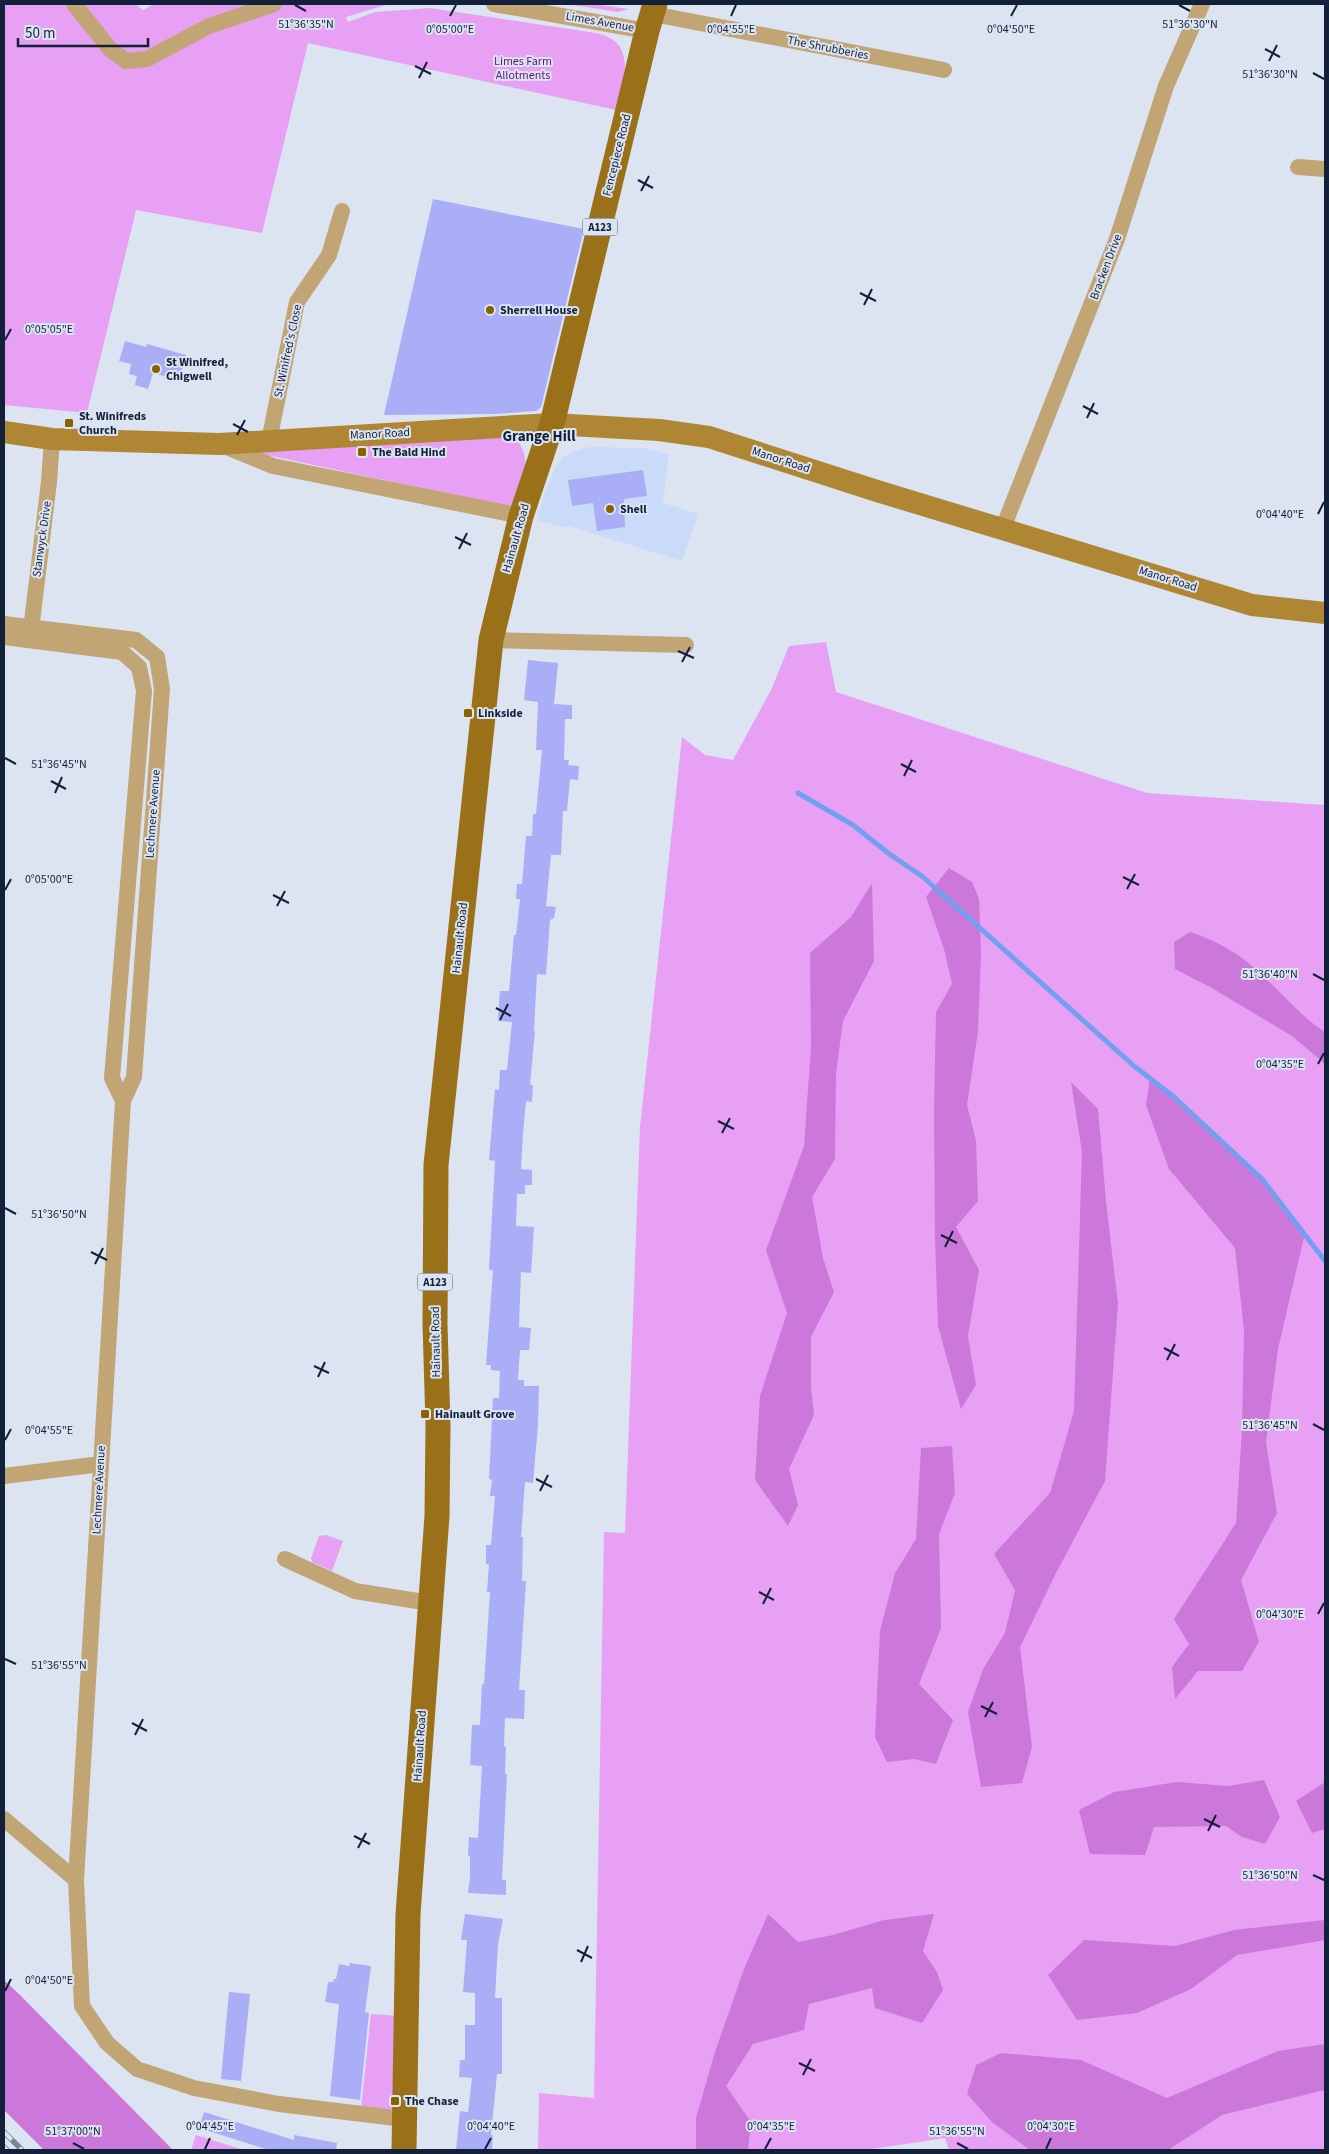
<svg xmlns="http://www.w3.org/2000/svg" width="1329" height="2154" font-family="'Source Sans 3',sans-serif">
  <style>
    .built { fill: #cadbf9 }
    .green { fill: #e7a0f3 }
    .forest { fill: #cb78da }
    .lines { fill: none; stroke-linecap: round; stroke-linejoin: round }
    .stream { stroke: #72a0f1; stroke-width: 5 }
    .building { fill: #aaaef7 }
    .street { stroke: #c1a574; stroke-width: 16 }
    .secondary { stroke: #af8633; stroke-width: 22 }
    .primary { stroke: #9a7118; stroke-width: 25 }
    .rail-casing { stroke: #798497; stroke-width: 5.5 }
    .rail { stroke: #dce4f2; stroke-width: 4; stroke-dasharray: 11; stroke-linecap: butt }
    .ticks { fill: none; stroke: #122039; stroke-width: 2 }
    .poi-dot { fill: #896200; stroke: #dce4f2; stroke-width: 2 }
    .labels { text-anchor: middle; dominant-baseline: central; stroke-width: 4; stroke-linejoin: round; paint-order: stroke }
    .shield { fill: #dce4f2; stroke: #4f5b70; stroke-width: 1 }
    .shield-label { font-size: 11px; font-weight: bold; fill: #122039 }
    .street-label { font-size: 12px; fill: #122039; stroke: #dce4f2 }
    .park-label { font-size: 12px; fill: #61136e; stroke: #dce4f2 }
    .poi-label { font-size: 12px; font-weight: bold; fill: #122039; stroke: #dce4f2; text-anchor: start }
    .quarter-label { font-size: 15px; font-weight: bold; fill: #122039; stroke: #dce4f2 }
    .ticks-label { font-size: 12px; text-anchor: middle; fill: #122039; stroke: #dce4f2; stroke-width: 4; stroke-linejoin: round; paint-order: stroke }
  </style>
  <rect width="100%" height="100%" fill="#dce4f2"/>
  <path class="built" d="M589,447l55,1 25,6 -6,49 35,11 -16,47 -113,-35 -5,1 -27,-7 8,-28 10,-24 8,-11 7,-4z"/>
  <path class="green" d="M4,4h132l7,6 11,-6h254l-22,1 -40,12 2,5 27,-10 55,-4 166,25c43,9 27,48 20,77l-308,-67 -46,190 -126,-23 -49,203 -83,-8z
    M566,4h27l36,5 -11,3z
    M515,437c19,24 9,45 0,71l-267,-57z
    M826,642l10,50 311,101 178,12v1345h-376l-4,-12 -73,11 -334,1 1,-57 55,5 10,-566 21,1 15,-406 42,-390 23,18 28,5 39,-72 17,-42z
    M326,1535l17,6 -11,30 -20,-9 -1,-4 8,-22z
    M371,2014l27,2 -3,96 -34,-3z
    M196,2135l48,15h-53z"/>
  <path class="forest" d="M949,868l23,14 7,17 2,55 -3,77 -11,74 9,36 2,60 -22,26 23,43 -11,66 8,49 -15,24 -23,-83 -3,-88 -1,-129 2,-97 16,-28 -8,-35 -18,-52z
    M872,883l2,78 -31,60 -7,52 -1,86 -23,38 11,61 11,34 -23,45v51l3,27 -25,54 9,36 -10,21 -33,-46 5,-84 27,-83 -21,-63 38,-104 7,-99 -1,-94 41,-36z
    M1190,932c22,7 43,18 61,33 26,22 46,49 74,67v32l-33,-28 -82,-49 -35,-18 -1,-27z
    M1150,1078l112,101 43,54 -27,116 -12,93 11,71 -36,67 18,62 -17,29h-44l-23,28 -3,-32 17,-23 -15,-25 62,-96 6,-93 2,-100 -9,-82 -66,-79 -23,-64z
    M1071,1082l27,27 8,92 12,103 -13,177 -49,92 -36,74 12,100 -10,36 -41,4 -13,-75 15,-43 22,-36 10,-43 -21,-36 56,-61 24,-82 8,-259z
    M952,1446l3,47 -16,41 2,94 -22,56 34,36 -17,44 -22,-5 -27,3 -12,-25 5,-106 15,-58 21,-34 5,-91z
    M1264,1780l16,37 -15,27 -23,-7 -16,-11 -72,1 -9,28 -55,-1 -11,-44 35,-18 63,-10 51,4z
    M1325,1782v47l-13,4 -16,-32z
    M768,1914l30,28 35,-7 51,-15 50,-6 -11,37 14,21 6,18 -21,33 -47,-15 -3,-20 -63,16 -5,26 -51,14 -27,42 25,36 -3,28h-52v-32l19,-66 29,-83z
    M1325,1920v20l-88,15 -46,34 -54,24 -60,7 -29,-45 36,-35 91,6 59,-16z
    M4,1980l17,16 152,154h-129l-40,-40z
    M1325,2044v46l-103,25 -54,35h-138l-38,-28 -25,-28 9,-29 25,-12 80,7 86,38 111,-47z"/>
  <g class="lines">
    <path class="stream" d="M798,793l55,32 35,28 35,24 211,189 40,31 88,82 63,82"/>
  </g>
  <path class="building" d="M433,199l151,30 -43,178 -5,4 -41,3 -111,1z
    M125,341l21,6 1,-3 39,11 -7,25 -26,-7 -5,16 -13,-4 2,-9 -8,-2 2,-10 -12,-3z
    M643,470l4,26 -23,3 1,28 -28,4 -4,-28 -21,3 -4,-26z
    M528,660l30,3 -4,41 18,1v14h-7l-1,41h5l-1,5 11,1 -1,14 -8,-1 -3,32h-4l-2,44h-10l-5,51 10,1 -2,11 -4,2 -4,55 -9,-1 -3,57h1l-5,54h3l-1,17 -6,-1 -3,32 -2,36 11,1v15h-7v9h-8l-1,32 18,1 -3,46 -10,-1 -2,55 12,1 -2,22h-9l-2,30h6v6h15l-1,39 -5,58 -8,-1 -4,55h2l-1,44h4l-7,109h6l-1,29 -19,-1 -1,28 2,1 -1,27h2l-5,106h4v15l-38,-2 2,-16v-21h-2l1,-19 9,1 4,-72 -12,-1 2,-40h8l2,-41h2l6,-92h-3l2,-28h-3v-19h5l4,-49h-5l2,-16 -3,-1 4,-81h6l1,-27 -9,-1v-5h-5l7,-95h-4l6,-109 -6,-1 6,-71 4,1 1,-20h7l5,-48 -14,-1 2,-30h9l5,-56h2l4,-36h-4l1,-15h5l4,-48h6l1,-22h3l6,-64h-6l2,-48 -14,-2z
    M465,1914l38,5 -5,26 -3,53h7v76h-5l-6,61h2l-1,15h-36l4,-39 8,1 4,-34 -13,-1 1,-17h5v-35h10v-32l-12,-1 4,-52h-6z
    M350,1963l21,3 -6,46 4,1 -9,87 -30,-4 9,-92 -14,-2 3,-20h5l1,-3h2l3,-15 10,2z
    M229,1992l21,2 -9,87 -20,-2z
    M204,2112l90,28v-5l43,8 -1,7h-67l-70,-22z"/>
  <g class="lines">
    <path class="street" d="M74,4l36,45 16,12 21,-2 62,-33 65,-22
      M494,4l153,27
      M653,14l291,56
      M1298,167l27,2
      M269,441l28,-139 32,-47 13,-44
      M222,445l51,21 248,50
      M1003,528l114,-289 49,-153 36,-82
      M4,624l132,16 21,17 5,32 -28,388 -11,24 -47,779 6,126 25,37 30,26 57,19 85,16 125,15
      M4,637l118,15 17,15 5,24 -2,23 -30,364 11,23
      M30,638l19,-156 3,-43
      M491,640l195,5
      M4,1476l97,-12
      M285,1559l70,32 75,12
      M4,1819l72,61"/>
    <path class="secondary" d="M4,432l48,7 167,5 333,-20 107,6 50,7 168,54 375,114 73,8"/>
    <path class="primary" d="M404,2150l4,-236 29,-398 1,-91 -3,-101 1,-159 55,-525 30,-124 31,-92 95,-393 8,-27"/>
    <defs>
      <path id="rail" d="M4,2132l18,18
        M4,2147l3,3"/>
    </defs>
    <use href="#rail" class="rail-casing"/>
    <use href="#rail" class="rail"/>
  </g>
  <path class="ticks" d="M295,5l11,6M1179,5l11,6M450,16l6,-11M731,16l5,-11M1011,16l6,-11M1265,49l15,8M1269,61l8,-16M415,66l16,8M1313,73l11,6M419,78l8,-16M638,180l15,8M641,191l8,-15M860,293l16,8M864,305l8,-16M5,340l6,-11M1083,406l15,8M1087,418l7,-15M233,424l15,8M237,435l8,-15M1318,514l6,-12M455,537l16,8M459,549l8,-16M678,651l16,7M682,662l8,-15M5,758l11,6M901,764l15,8M904,776l8,-16M51,781l15,8M55,793l7,-16M1123,877l16,8M1127,889l8,-15M5,890l6,-11M273,895l16,8M277,906l8,-15M1313,974l11,6M496,1008l15,8M500,1020l8,-16M1318,1064l6,-11M718,1121l16,8M722,1133l8,-15M5,1208l11,6M941,1235l16,8M945,1247l8,-16M91,1252l16,8M95,1264l8,-16M1164,1348l15,8M1167,1360l8,-16M314,1366l15,7M318,1377l7,-15M1313,1424l11,6M5,1440l6,-11M536,1479l16,8M540,1491l8,-16M759,1592l15,8M763,1604l8,-16M1318,1614l6,-11M5,1659l11,5M981,1706l16,8M985,1717l8,-15M132,1723l15,8M135,1735l8,-16M1204,1819l16,8M1208,1831l8,-16M354,1836l16,8M358,1848l8,-15M1313,1875l11,5M577,1950l15,8M581,1962l7,-16M5,1991l6,-12M799,2063l16,8M803,2075l8,-16M73,2143l11,6M957,2143l11,6M205,2149l5,-11M485,2149l6,-11M765,2149l6,-11M1046,2149l5,-11"/>
  <g class="poi-dot">
    <circle cx="490" cy="310" r="5"/>
    <circle cx="156" cy="369" r="5"/>
    <rect x="64" y="418" width="10" height="10" rx="2.5"/>
    <rect x="357" y="447" width="10" height="10" rx="2.5"/>
    <circle cx="610" cy="509" r="5"/>
    <rect x="463" y="708" width="10" height="10" rx="2.5"/>
    <rect x="420" y="1409" width="10" height="10" rx="2.5"/>
    <rect x="390" y="2096" width="10" height="10" rx="2.5"/>
  </g>
  <g class="labels">
    <g class="shield">
      <rect x="582.5" y="218.5" width="35" height="17" rx="4"/>
      <rect x="417.5" y="1273.5" width="35" height="17" rx="4"/>
    </g>
    <g class="shield-label">
      <text x="600" y="227">A123</text>
      <text x="435" y="1282">A123</text>
    </g>
    <g class="street-label">
      <text transform="translate(600 22) rotate(10)">Limes Avenue</text>
      <text transform="translate(828 48) rotate(11)">The Shrubberies</text>
      <text transform="translate(617 155) rotate(-76)">Fencepiece Road</text>
      <text transform="translate(1106 267) rotate(-69)">Bracken Drive</text>
      <text transform="translate(288 351) rotate(-78)">St. Winifred's Close</text>
      <text transform="translate(380 434) rotate(-3)">Manor Road</text>
      <text transform="translate(781 460) rotate(18)">Manor Road</text>
      <text transform="translate(516 538) rotate(-74)">Hainault Road</text>
      <text transform="translate(42 539) rotate(-82)">Stanwyck Drive</text>
      <text transform="translate(1168 579) rotate(17)">Manor Road</text>
      <text transform="translate(153 814) rotate(-86)">Lechmere Avenue</text>
      <text transform="translate(460 938) rotate(-84)">Hainault Road</text>
      <text transform="translate(436 1342) rotate(-91)">Hainault Road</text>
      <text transform="translate(99 1490) rotate(-87)">Lechmere Avenue</text>
      <text transform="translate(420 1746) rotate(-86)">Hainault Road</text>
    </g>
    <g class="park-label">
      <text x="523" y="61">Limes Farm<tspan x="523" dy="14">Allotments</tspan></text>
    </g>
    <g class="poi-label">
      <text x="500" y="310">Sherrell House</text>
      <text x="166" y="362">St Winifred,<tspan x="166" dy="14">Chigwell</tspan></text>
      <text x="79" y="416">St. Winifreds<tspan x="79" dy="14">Church</tspan></text>
      <text x="372" y="452">The Bald Hind</text>
      <text x="620" y="509">Shell</text>
      <text x="478" y="713">Linkside</text>
      <text x="435" y="1414">Hainault Grove</text>
      <text x="405" y="2101">The Chase</text>
    </g>
    <g class="quarter-label">
      <text x="539" y="436">Grange Hill</text>
    </g>
  </g>
  <g class="ticks-label">
    <text x="306" y="28">51°36'35"N</text>
    <text x="1190" y="28">51°36'30"N</text>
    <text x="450" y="33">0°05'00"E</text>
    <text x="731" y="33">0°04'55"E</text>
    <text x="1011" y="33">0°04'50"E</text>
    <text x="1270" y="78">51°36'30"N</text>
    <text x="49" y="333">0°05'05"E</text>
    <text x="1280" y="518">0°04'40"E</text>
    <text x="59" y="768">51°36'45"N</text>
    <text x="49" y="883">0°05'00"E</text>
    <text x="1270" y="978">51°36'40"N</text>
    <text x="1280" y="1068">0°04'35"E</text>
    <text x="59" y="1218">51°36'50"N</text>
    <text x="1270" y="1429">51°36'45"N</text>
    <text x="49" y="1434">0°04'55"E</text>
    <text x="1280" y="1618">0°04'30"E</text>
    <text x="59" y="1669">51°36'55"N</text>
    <text x="1270" y="1879">51°36'50"N</text>
    <text x="49" y="1984">0°04'50"E</text>
    <text x="210" y="2130">0°04'45"E</text>
    <text x="491" y="2130">0°04'40"E</text>
    <text x="771" y="2130">0°04'35"E</text>
    <text x="1051" y="2130">0°04'30"E</text>
    <text x="73" y="2135">51°37'00"N</text>
    <text x="957" y="2135">51°36'55"N</text>
  </g>
  <rect width="1329" height="2154" fill="none" stroke="#122039" stroke-width="10"/>
  <path d="M18 38v8h130v-8" fill="none" stroke="#122039" stroke-width="2.5"/>
  <text x="25" y="38" font-size="15" fill="#122039" stroke="#dce4f2" stroke-width="4" paint-order="stroke">50 m</text>
</svg>
